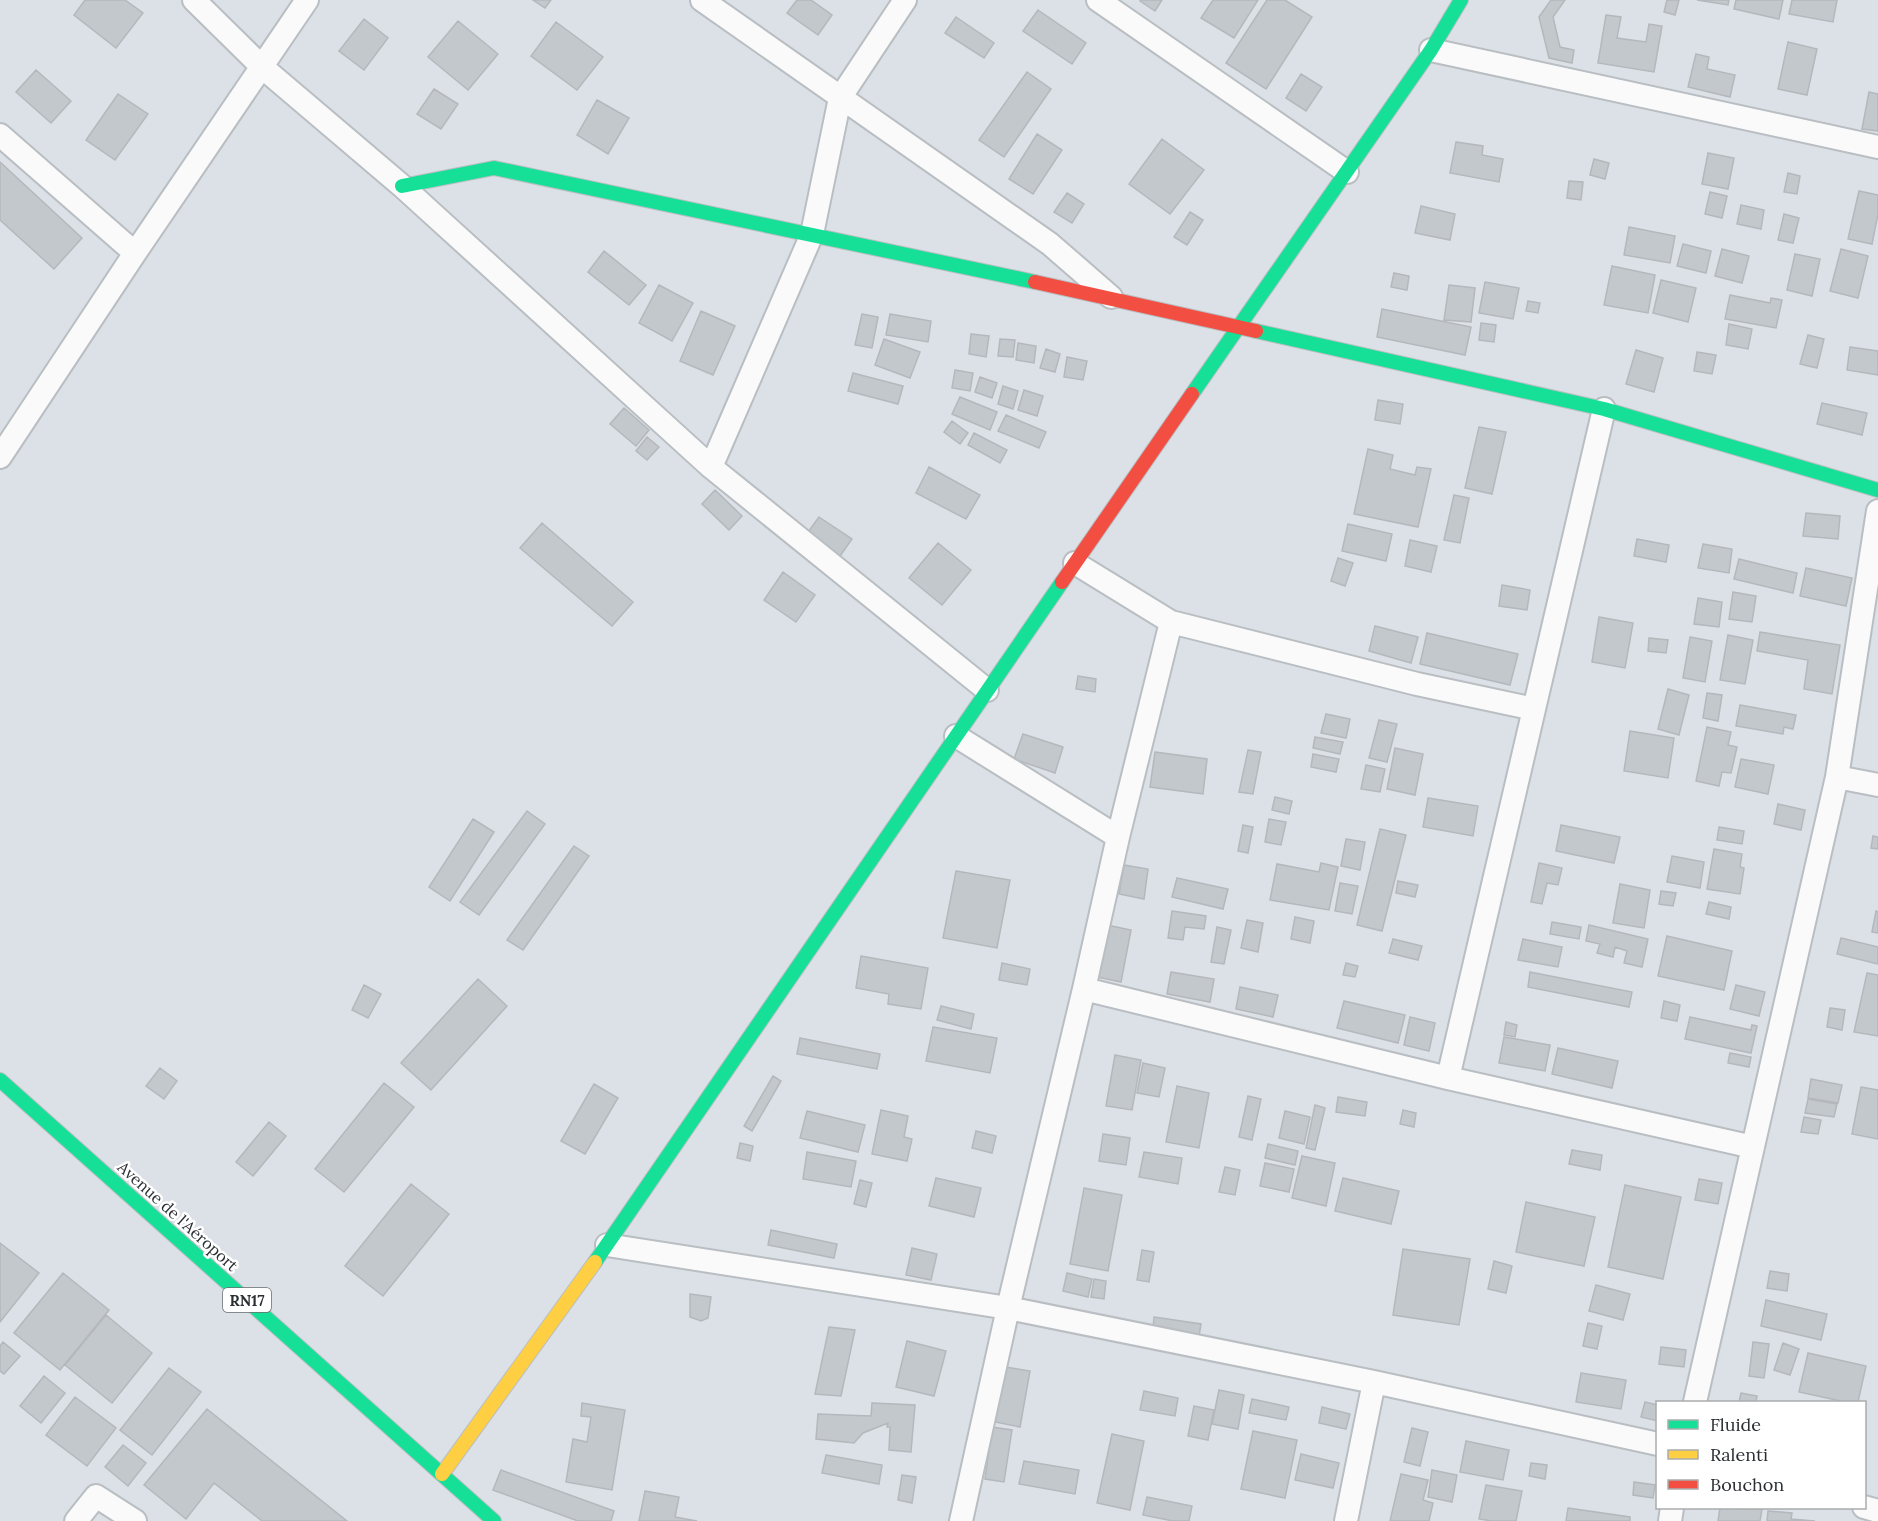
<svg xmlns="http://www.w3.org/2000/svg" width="1878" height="1521" font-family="Lora,serif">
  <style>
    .building { fill: #c3c8cc; stroke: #b4b8bc; stroke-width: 1.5 }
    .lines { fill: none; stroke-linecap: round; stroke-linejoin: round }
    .street-casing { stroke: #b9bec2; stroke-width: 26 }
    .fast-casing { stroke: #b9bec2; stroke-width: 16 }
    .slow-casing { stroke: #b9bec2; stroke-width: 16 }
    .jam-casing { stroke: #b9bec2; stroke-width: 16 }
    .street { stroke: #fafafb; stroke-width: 22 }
    .fast { stroke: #16e098; stroke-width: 14 }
    .slow { stroke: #ffcf43; stroke-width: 14 }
    .jam { stroke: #f24e42; stroke-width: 14 }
    .labels { text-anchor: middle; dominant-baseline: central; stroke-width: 5; stroke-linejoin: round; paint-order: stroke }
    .shield { fill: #fff; stroke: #6b6d70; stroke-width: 1.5 }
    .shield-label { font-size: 15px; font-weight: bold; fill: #2b2f33 }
    .street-label { font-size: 16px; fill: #2b2f33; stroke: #fff }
  </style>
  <rect width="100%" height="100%" fill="#dbe1e6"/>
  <path class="building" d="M85,0h40l18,13 -27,35 -42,-33z
    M533,0h18l-6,8z
    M797,0h14l21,15 -14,20 -31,-22z
    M1141,0h21l-7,11 -15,-10z
    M1213,0h45l-24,38 -33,-20z
    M1267,0h18l27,17 -46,72 -40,-26z
    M1551,0h14l-12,17 7,30 14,3 -2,13 -23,-5 -10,-41z
    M1667,0h12l-4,15 -11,-3z
    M1697,0h32l-1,5z
    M1736,0h47l-4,19 -45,-10z
    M1792,0h45l-4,22 -44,-8z
    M1038,10l48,33 -14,21 -49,-33z
    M1606,15l15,2 -4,21 29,4 3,-18 13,2 -8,46 -56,-9z
    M956,17l38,26 -10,15 -39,-25z
    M364,19l24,19 -24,32 -25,-19z
    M458,21l40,33 -30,36 -40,-33z
    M556,22l47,35 -26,33 -46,-34z
    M1788,42l29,7 -10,46 -29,-6z
    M1696,54l13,3 -2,12 28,6 -5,22 -42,-10z
    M36,70l35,31 -20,22 -35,-31z
    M1027,72l24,17 -47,68 -25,-17z
    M1301,74l21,13 -16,24 -20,-13z
    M434,89l24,15 -17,25 -24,-15z
    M1869,92l9,2v37l-16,-2z
    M118,94l30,20 -33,46 -29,-20z
    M597,100l32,18 -21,36 -31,-19z
    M1037,134l25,16 -29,44 -24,-15z
    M1162,139l42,31 -34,44 -41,-30z
    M1456,142l27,4 -1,9 21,4 -4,23 -49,-9z
    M1708,153l26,5 -6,31 -26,-5z
    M1594,159l15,4 -4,16 -15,-4z
    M0,162l82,76 -28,31 -54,-49z
    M1788,173l12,3 -3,18 -13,-2z
    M1569,181l14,1 -2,18 -14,-2z
    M1859,191l19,4v19l-6,30 -24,-5z
    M1710,192l17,4 -5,22 -17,-4z
    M1067,193l17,11 -12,19 -18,-11z
    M1741,205l23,5 -3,19 -24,-5z
    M1421,206l34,8 -5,26 -35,-7z
    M1190,212l13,8 -16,25 -13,-8z
    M1784,214l15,4 -6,25 -15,-3z
    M1629,227l46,9 -5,27 -46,-8z
    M1683,244l28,7 -5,22 -29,-7z
    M1722,249l27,7 -7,27 -27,-7z
    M1841,249l27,7 -10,42 -28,-7z
    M604,251l42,34 -17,20 -41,-33z
    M1795,254l25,5 -8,37 -25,-6z
    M1612,266l43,9 -7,38 -44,-8z
    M1394,273l15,3 -2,14 -16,-3z
    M1661,280l35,8 -8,34 -35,-9z
    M1485,282l34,6 -6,31 -34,-6z
    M659,285l34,18 -21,38 -33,-18z
    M1449,285l26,3 -4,34 -27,-2z
    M1730,295l40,8 1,-5 11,2 -6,28 -51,-9z
    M1528,301l12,2 -2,10 -12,-2z
    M1382,309l89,18 -6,28 -88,-18z
    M701,311l34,15 -22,49 -33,-14z
    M862,314l16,3 -6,31 -17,-3z
    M890,314l41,7 -3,21 -42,-7z
    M1481,323l15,2 -2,17 -15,-2z
    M1729,324l23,5 -4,20 -22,-4z
    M971,334l18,2 -3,21 -17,-3z
    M1808,335l16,4 -7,29 -17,-4z
    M884,339l36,13 -10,26 -35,-13z
    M1000,339l15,1 -2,17 -15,-1z
    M1018,343l18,3 -2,17 -18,-3z
    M1850,347l28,4v24l-31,-5z
    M1046,349l14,5 -5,18 -15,-4z
    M1636,350l27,8 -9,34 -28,-8z
    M1697,352l19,3 -4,19 -18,-3z
    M1067,357l20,4 -4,19 -19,-3z
    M955,370l18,3 -3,18 -18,-3z
    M853,373l50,13 -5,18 -50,-13z
    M980,377l17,6 -5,15 -17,-6z
    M1003,386l15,5 -5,18 -15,-5z
    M1024,390l19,6 -6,20 -19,-6z
    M960,397l37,15 -7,18 -38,-16z
    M1378,400l25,4 -3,20 -25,-4z
    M1822,403l45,10 -5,22 -45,-11z
    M624,408l25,22 -13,16 -26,-22z
    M1006,415l40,17 -7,16 -41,-17z
    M952,421l16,12 -8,11 -16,-12z
    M1479,427l27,5 -14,62 -27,-6z
    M974,433l33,17 -7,13 -32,-18z
    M647,437l12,10 -12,13 -11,-9z
    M1368,449l25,6 -3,14 25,6 2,-8 14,2 -13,58 -64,-13z
    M929,467l51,28 -14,24 -50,-26z
    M715,490l27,26 -13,14 -27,-26z
    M1454,495l15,3 -9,45 -16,-3z
    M1806,513l34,3 -2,23 -35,-3z
    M819,517l33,22 -16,23 -33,-23z
    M542,523l91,79 -21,24 -92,-78z
    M1348,524l44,10 -6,27 -44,-10z
    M1637,539l32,6 -3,17 -32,-6z
    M1410,540l27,6 -6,26 -26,-6z
    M938,543l33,27 -29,35 -33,-27z
    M1703,544l29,5 -3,24 -31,-5z
    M1338,558l15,5 -8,23 -14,-5z
    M1739,559l58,14 -4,20 -59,-14z
    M1806,568l46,10 -6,28 -46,-10z
    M783,572l32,23 -19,27 -32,-22z
    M1502,585l28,5 -3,20 -28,-4z
    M1733,592l23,4 -4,26 -23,-3z
    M1698,598l24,4 -3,25 -25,-3z
    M1599,617l34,6 -8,45 -33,-6z
    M1375,626l43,11 -7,26 -42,-12z
    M1760,632l80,13 -8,49 -28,-5 4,-29 -51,-9z
    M1427,633l91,21 -8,31 -90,-21z
    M1728,635l25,5 -8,44 -25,-4z
    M1690,637l22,4 -7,41 -22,-4z
    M1649,638l19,2 -2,13 -18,-2z
    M1078,676l18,3 -1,13 -19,-3z
    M1668,689l21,6 -10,40 -21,-6z
    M1707,693l15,2 -4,26 -15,-3z
    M1740,705l56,10 -3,14 -9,-2 -1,7 -47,-8z
    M1326,714l24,5 -4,19 -25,-5z
    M1379,720l18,4 -10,38 -18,-4z
    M1707,727l24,5 -3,13 9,2 -6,26 -9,-1 -3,14 -23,-5z
    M1630,731l44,7 -6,40 -44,-7z
    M1023,734l40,13 -8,26 -41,-14z
    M1315,737l28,5 -3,12 -27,-6z
    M1395,748l28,6 -8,41 -28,-6z
    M1248,750l13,2 -8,42 -14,-2z
    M1155,752l52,7 -4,35 -53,-7z
    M1313,754l26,5 -3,13 -25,-5z
    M1741,759l33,6 -6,29 -33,-7z
    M1366,765l19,4 -5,23 -19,-3z
    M1275,797l17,4 -3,13 -17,-4z
    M1428,798l50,8 -5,30 -50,-9z
    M1778,804l27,6 -4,20 -27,-6z
    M527,811l18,13 -66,91 -19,-13z
    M473,819l21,13 -44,69 -21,-14z
    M1269,819l17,3 -5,23 -16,-3z
    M1243,825l10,2 -5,26 -10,-2z
    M1561,825l59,12 -6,26 -58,-12z
    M1719,827l25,4 -2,13 -25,-4z
    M1380,829l26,6 -24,96 -25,-6z
    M1873,836l5,1v12l-7,-1z
    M1346,839l19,3 -5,28 -19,-4z
    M574,846l15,10 -66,94 -16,-10z
    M1714,849l28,5 -2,13 4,1 -4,26 -33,-5z
    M1672,856l32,6 -4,26 -33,-6z
    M1321,863l17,4 -9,43 -59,-10 7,-36 42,8z
    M1539,863l23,5 -4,17 -11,-2 -5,21 -11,-2z
    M1124,865l24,4 -4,30 -25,-5z
    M956,871l54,9 -13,68 -54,-10z
    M1177,878l51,11 -5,20 -51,-12z
    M1398,881l20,4 -3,12 -19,-4z
    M1340,883l18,3 -6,28 -17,-3z
    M1620,884l30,6 -6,38 -31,-5z
    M1661,891l15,2 -3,13 -14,-2z
    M1709,902l22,5 -2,12 -23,-5z
    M1172,911l34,5 -2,13 -19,-2 -2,13 -15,-2z
    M1876,911l2,1v21l-6,-1z
    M1295,917l19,4 -4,22 -19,-4z
    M1247,920l16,3 -5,29 -17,-4z
    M1552,922l29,5 -2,12 -29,-5z
    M1107,925l24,5 -10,52 -24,-5z
    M1589,925l59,14 -6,28 -18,-4 3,-12 -12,-4 -2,10 -16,-4 3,-9 -14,-3z
    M1217,927l14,3 -7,34 -13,-2z
    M1667,936l65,15 -8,39 -66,-14z
    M1841,938l37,9v17l-41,-10z
    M1393,939l29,7 -4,14 -29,-7z
    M1523,939l39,8 -4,20 -40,-7z
    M861,956l67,12 -7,41 -33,-5 1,-10 -33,-6z
    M1002,963l28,6 -3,16 -28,-5z
    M1346,963l12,3 -3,11 -12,-2z
    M1171,972l43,7 -4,23 -43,-8z
    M1530,972l102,20 -3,15 -101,-20z
    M1867,973l11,2v61l-24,-4z
    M478,979l29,27 -76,84 -30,-27z
    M364,985l17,9 -13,24 -16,-8z
    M1736,985l29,7 -6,24 -29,-7z
    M1240,987l38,8 -5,22 -37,-8z
    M1344,1001l61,14 -7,28 -61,-15z
    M1664,1001l16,4 -3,16 -16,-3z
    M941,1006l33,8 -3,15 -34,-9z
    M1830,1008l15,2 -3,20 -15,-3z
    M1410,1017l25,6 -6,28 -25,-6z
    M1690,1017l61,13 1,-5 5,1 -6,27 -66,-14z
    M1506,1022l11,3 -2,12 -11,-2z
    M933,1027l64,11 -7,35 -64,-12z
    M1504,1037l46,8 -5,26 -46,-8z
    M800,1038l80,16 -3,15 -80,-15z
    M1558,1048l60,13 -6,27 -60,-14z
    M1730,1053l21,4 -2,10 -21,-4z
    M1115,1055l26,5 -9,50 -26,-4z
    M1143,1063l22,5 -6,29 -22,-4z
    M160,1068l17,13 -13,18 -18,-13z
    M773,1076l8,5 -29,50 -8,-5z
    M1811,1079l31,6 -4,18 -30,-5z
    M384,1083l30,24 -70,85 -29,-23z
    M594,1084l24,14 -33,56 -24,-13z
    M1177,1086l32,7 -10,55 -33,-6z
    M1861,1087l17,3v49l-26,-5z
    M1248,1096l13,3 -9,41 -13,-3z
    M1338,1097l29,5 -2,14 -29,-4z
    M1808,1099l29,5 -3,13 -29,-4z
    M1315,1105l10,3 -10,42 -9,-2z
    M881,1110l27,6 -4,21 8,2 -5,22 -35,-7z
    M1403,1110l13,3 -2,14 -14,-3z
    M807,1111l58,14 -7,27 -58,-14z
    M1285,1111l25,6 -6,27 -25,-6z
    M1804,1117l17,3 -3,14 -17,-2z
    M269,1122l17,14 -33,40 -17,-14z
    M976,1131l20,5 -4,17 -20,-5z
    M1103,1134l27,4 -4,27 -27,-4z
    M740,1143l13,3 -3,15 -13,-3z
    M1268,1144l30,7 -3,14 -30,-7z
    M1572,1150l30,5 -2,15 -31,-6z
    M807,1152l49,9 -5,26 -48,-8z
    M1144,1152l38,6 -4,26 -39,-7z
    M1302,1156l33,7 -9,43 -34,-8z
    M1265,1163l29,6 -5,23 -29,-6z
    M1225,1167l15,3 -5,25 -16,-3z
    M936,1178l45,10 -7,29 -45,-11z
    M1343,1178l56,13 -8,33 -56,-13z
    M1699,1179l23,4 -4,21 -23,-4z
    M860,1180l12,3 -6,24 -12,-3z
    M411,1184l38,30 -66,82 -38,-30z
    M1625,1185l56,12 -18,82 -55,-12z
    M1084,1188l38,7 -14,76 -38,-7z
    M1526,1202l69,15 -11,49 -68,-14z
    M771,1230l66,14 -3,14 -66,-13z
    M0,1243l39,30 -39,49z
    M912,1248l25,6 -6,26 -25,-5z
    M1403,1249l67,10 -11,66 -66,-10z
    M1142,1250l12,2 -5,30 -12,-2z
    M1494,1261l18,5 -6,27 -18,-4z
    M1770,1271l19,3 -2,17 -20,-3z
    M63,1273l46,37 -49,60 -46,-37z
    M1067,1273l25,6 -4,18 -25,-6z
    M1094,1279l12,2 -2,18 -13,-2z
    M1596,1285l34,9 -7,26 -34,-9z
    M690,1294l21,3 -3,21 -7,3 -11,-4z
    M1766,1300l61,14 -6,26 -60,-14z
    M106,1315l46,38 -40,50 -47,-38z
    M1154,1317l47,7 -2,12 -46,-7z
    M1588,1323l14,3 -5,23 -14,-3z
    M829,1327l26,3 -14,66 -26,-2z
    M907,1341l39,10 -12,45 -38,-9z
    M3,1342l17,14 -16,18 -4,-3v-25z
    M1753,1342l16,2 -5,34 -15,-2z
    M1783,1343l16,6 -9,26 -16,-5z
    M1661,1347l25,3 -2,17 -25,-3z
    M1808,1353l58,13 -8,36h-13l-46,-10z
    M1005,1367l25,4 -10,56 -25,-5z
    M169,1368l32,24 -49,63 -32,-25z
    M1581,1373l45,7 -5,29 -45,-7z
    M44,1376l21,17 -24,30 -21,-17z
    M1219,1390l25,5 -6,34 -26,-5z
    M1144,1391l34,7 -3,18 -35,-6z
    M1741,1393l16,3 -1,6h-17z
    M75,1397l41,31 -29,38 -41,-31z
    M1252,1399l37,8 -3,13 -37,-7z
    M1645,1402l13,3v16l-17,-4z
    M582,1403l43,7 -13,80 -46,-8 7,-43 14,3 4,-25 -10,-1z
    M872,1403l43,2 -4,47 -22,-2 1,-23h-3l1,-4 -25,10 -9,10 -38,-4 2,-25 53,2z
    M1194,1406l20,4 -6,30 -20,-4z
    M1322,1407l28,7 -4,15 -27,-6z
    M207,1409l140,112h-85l-48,-38 -28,36 -42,-34z
    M992,1427l20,3 -8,52 -19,-3z
    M1412,1428l16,4 -8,34 -16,-4z
    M1253,1431l44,9 -12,58 -44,-9z
    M1112,1434l32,7 -14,69 -33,-7z
    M1466,1441l43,9 -6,30 -43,-8z
    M123,1445l23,18 -18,23 -23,-19z
    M1301,1454l38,9 -6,25 -38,-8z
    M826,1455l56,10 -3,19 -57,-11z
    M1024,1461l55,9 -4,24 -56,-10z
    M1531,1463l16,2 -2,14 -16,-3z
    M501,1470l113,41 -3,10h-33l-85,-31z
    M1432,1470l25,5 -5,27 -24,-5z
    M1401,1474l27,6 -5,20 10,3 -4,18h-39z
    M902,1475l14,2 -4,26 -14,-3z
    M1634,1482l21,3 -2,13 -20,-3z
    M1486,1485l36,6 -6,30h-24l-13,-2z
    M645,1491l34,6 -4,20 22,4h-58z
    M1147,1497l45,9 -3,15h-16l-30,-6z
    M1568,1508l62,9v4h-64z
    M1720,1508l42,1 -2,12h-42z
    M1768,1511l24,2 -1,6 24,2h-48z"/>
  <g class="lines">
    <defs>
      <path id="street" d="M194,0l68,67 140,119 309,281 276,223
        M702,0l348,244 61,53
        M1098,0l249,172
        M1431,50l447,97
        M0,135l135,118
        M0,457l135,-204 172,-253
        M711,467l101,-233 28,-136 65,-98
        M1075,563l96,59 246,62 117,25
        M956,736l162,101
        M1837,777l41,8
        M1084,989l364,89 305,69
        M1448,1078l156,-669
        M607,1245l401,63 366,74 284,62
        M1695,1402l142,-625 41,-266
        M1864,1507l14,4
        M76,1521l20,-25 39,25
        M961,1521l47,-213 76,-319 34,-152 53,-215
        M1346,1521l28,-139
        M1670,1521l2,-13"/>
      <path id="fast" d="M402,186l92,-18 541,114
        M1256,331l348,78 274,81
        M1192,394l239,-344 30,-50
        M0,1080l494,441
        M595,1262l467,-680"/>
      <path id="slow" d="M442,1474l153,-212"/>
      <path id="jam" d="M1035,282l221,49
        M1062,582l130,-188"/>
    </defs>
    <use href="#street" class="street-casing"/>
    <use href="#fast" class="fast-casing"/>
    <use href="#slow" class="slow-casing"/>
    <use href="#jam" class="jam-casing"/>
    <use href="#street" class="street"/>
    <use href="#fast" class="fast"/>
    <use href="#slow" class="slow"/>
    <use href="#jam" class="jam"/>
  </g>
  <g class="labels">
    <rect class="shield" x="223" y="1288" width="48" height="24" rx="4.5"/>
    <g class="shield-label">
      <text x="247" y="1300">RN17</text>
    </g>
    <g class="street-label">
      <text transform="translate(178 1216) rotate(42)">Avenue de l'Aéroport</text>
    </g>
  </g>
  <rect x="1656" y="1401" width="210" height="108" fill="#ffffff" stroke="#aaacad" stroke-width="1.5"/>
  <rect x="1668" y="1420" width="30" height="9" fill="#16e098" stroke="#aaacad" stroke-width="1.5"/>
  <text x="1710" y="1431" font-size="18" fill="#2b2f33">Fluide</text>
  <rect x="1668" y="1450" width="30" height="9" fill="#ffcf43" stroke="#aaacad" stroke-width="1.5"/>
  <text x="1710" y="1461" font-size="18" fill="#2b2f33">Ralenti</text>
  <rect x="1668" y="1480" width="30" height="9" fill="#f24e42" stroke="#aaacad" stroke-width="1.5"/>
  <text x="1710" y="1491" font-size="18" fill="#2b2f33">Bouchon</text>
</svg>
